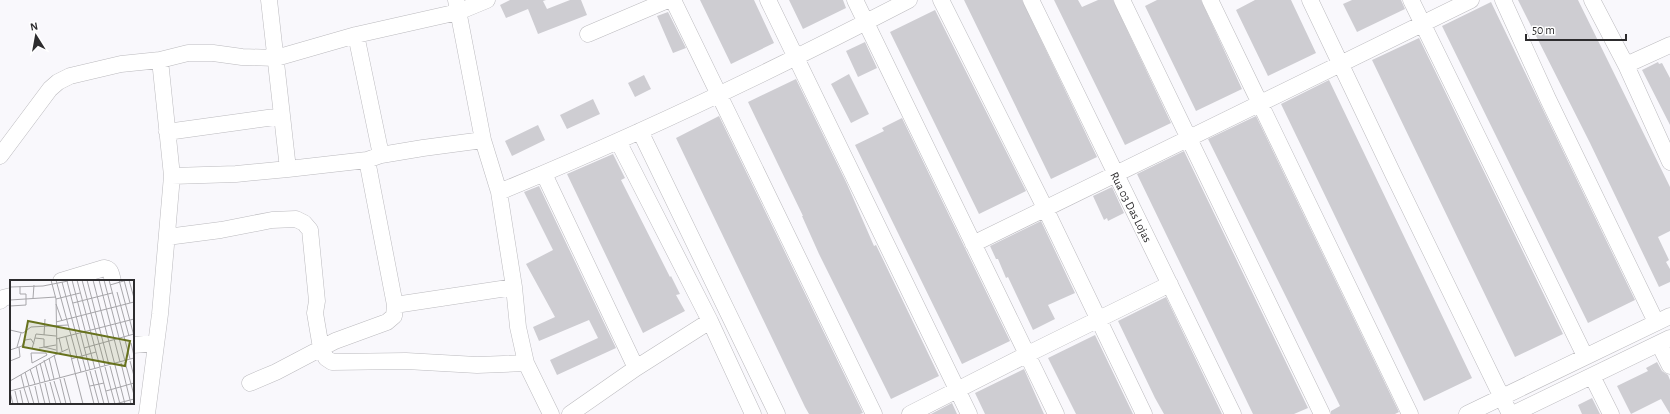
<svg xmlns="http://www.w3.org/2000/svg" width="1670" height="414" font-family="'Alegreya Sans',sans-serif">
  <style>
    .building { fill: #cecdd2 }
    .lines { fill: none; stroke-linecap: round; stroke-linejoin: round }
    .minor-casing { stroke: #bbbabe; stroke-width: 17 }
    .minor { stroke: #fff; stroke-width: 16 }
    .labels { text-anchor: middle; dominant-baseline: central; stroke-width: 3; stroke-linejoin: round; paint-order: stroke }
    .street-label { font-size: 12px; fill: #2d2c2e; stroke: #fff }
    .inset-road { fill: none; stroke: #a7a6aa; stroke-width: 1 }
    .view { fill: #67721d; fill-opacity: 0.15; stroke: #67721d; stroke-width: 2 }
    .inset-edge { fill: none; stroke: #2d2c2e; stroke-width: 2 }
  </style>
  <rect width="100%" height="100%" fill="#f9f8fc"/>
  <path class="building" d="M510,0h36l-3,1 4,8 23,-9h11l6,15 -49,19 -10,-25 -22,9 -6,-13z
    M700,0h54l20,43 -43,21z
    M789,0h54l3,8 -43,21z
    M964,0h58l75,157 -46,22z
    M1054,0h24l4,7 16,-7h15l58,123 -46,22z
    M1157,0h44l41,89 -46,22 -51,-105z
    M1255,0h36l25,53 -48,23 -32,-66z
    M1352,0h49l4,9 -48,23 -14,-28z
    M1518,0h60l92,187v44l-12,6 11,23 -3,2 4,7v13l-11,5 -69,-144z
    M1491,2l144,298 -47,23 -146,-297z
    M935,10l91,181 -47,23 -89,-182z
    M668,12l18,36 -13,5 -16,-37z
    M1419,38l144,296 -48,23 -143,-297z
    M865,42l12,26 -19,9 -12,-26z
    M1658,62l1,2 3,-1 8,15v47l-28,-55z
    M849,74l20,40 -18,9 -20,-39z
    M644,75l7,14 -16,8 -7,-14z
    M796,79l51,105 27,62 2,-1 63,131 -48,23 -72,-145 -17,-38h1l-55,-114z
    M1329,80l143,298 -48,23 -143,-297z
    M593,99l7,15 -33,15 -7,-14z
    M719,116l144,297 -3,1h-51l-4,-7 -129,-269z
    M1256,116l143,296 -4,2h-64v-3l9,-5 -132,-267z
    M902,118l108,223 -48,23 -107,-219 29,-14 -2,-3z
    M538,125l7,15 -33,16 -7,-15z
    M1184,151l124,257 -14,6h-41l-116,-240z
    M613,154l12,24 -4,2 49,97 1,-1 9,18 -4,1 9,16 -42,22 -76,-159z
    M539,186l77,162 -59,27 -7,-15 48,-22 -9,-18 -50,21 -6,-14 22,-10 -29,-53 27,-14 -29,-58z
    M1112,187l12,26 -16,8 -1,-3 -3,2 -11,-24z
    M1041,221l34,72 -27,12 7,14 -22,11 -25,-53 -2,1 -8,-19h-2l-6,-13z
    M1166,297l56,117h-58l-9,-16 -37,-77z
    M1095,335l38,79h-57l-28,-56z
    M1657,362l5,9 6,4 2,5v34l-9,-15 -30,15 -14,-28 31,-15 -2,-3z
    M1024,369l20,45h-59l-10,-21z
    M1592,398l8,16h-18l-4,-9z
    M952,403l5,11h-26z"/>
  <g class="lines">
    <defs>
      <path id="minor" d="M269,0l19,169
        M456,0l27,140 16,52 15,95 4,40 8,36 25,51
        M673,0l201,414
        M768,0l201,414
        M855,0l201,414
        M941,0l104,208 99,206
        M1031,0l202,414
        M1122,0l200,414
        M1210,0l200,414
        M1310,0l84,176 116,238
        M1411,0l174,356
        M1503,0l45,99 108,223
        M1592,0l34,65 44,97
        M588,34l80,-34
        M356,35l25,120
        M160,60l12,116
        M1626,65l44,-20
        M640,131l137,283
        M167,132l115,-16
        M618,141l92,180 43,93
        M0,156l50,-67 8,-7 12,-6 51,-12 39,-4 28,-7h25l29,4 34,1 80,-23 102,-23 29,-12
        M544,174l92,194
        M499,192c139,-57 275,-122 410,-192
        M167,237l54,-7 51,-10 24,-1 8,4 6,7 7,71 -2,12 6,35 5,10 6,4 74,-1 71,4 49,-2
        M973,244l498,-244
        M61,281l43,-13c8,1 7,7 9,13
        M0,301l3,-3 8,-2
        M395,305l119,-18
        M1659,344l11,22
        M133,345l23,-2
        M1592,376l19,38
        M250,383l26,-11 59,-31 52,-19 7,-6 1,-11 -28,-145
        M147,414l13,-100 12,-138 64,-2 52,-5 79,-9 14,-5 42,-7 60,-8
        M570,414l66,-46 74,-47
        M910,414l118,-60 142,-70
        M1467,414l203,-98
        M1513,414l157,-76"/>
    </defs>
    <use href="#minor" class="minor-casing"/>
    <use href="#minor" class="minor"/>
  </g>
  <g class="labels">
    <g class="street-label">
      <text transform="translate(1131 207) rotate(63)">Rua 03 Das Lojas</text>
    </g>
  </g>
  <g transform="translate(10 280)">
    <rect width="124" height="124" fill="#f9f8fc"/>
    <path class="inset-road" d="M46,0l25,92M62,0l23,89M67,0l23,87M72,0l23,86M77,0l22,85M83,0l32,124M89,0l21,82M94,0l21,81M99,0l21,79M109,0l15,56M114,0l6,23M119,0l5,18M57,1l23,89M52,2l24,89M100,5l17,-5M0,7l33,-1 25,-5M107,12l12,44M23,18l1,-13M46,19l24,-6M0,20l46,-3M63,23l39,-10M46,24l6,17M0,26l16,-1v-11h-6v-8M0,34v-34M46,42l78,-20M0,50l13,3 8,-6 37,-2M34,55l1,-16M56,57l17,67M25,58l9,1v8l12,3M49,58l3,13M46,59l78,-20M121,63l3,13M7,67l4,-14M29,68l17,-3M74,68l50,-14M22,69l4,-15 20,2M0,70l12,-4 3,-6 6,-1 3,5M21,73h15l1,2 -15,8zM47,74l11,-5M44,75l6,23M39,78l5,21M61,79l25,-7M34,80l6,21M0,81l10,-4 -1,-10M120,81l4,15M115,82l9,33M30,83l5,19M111,83l10,41M26,86l4,17M100,86l10,38M95,87l10,37M90,88l9,36M20,89l5,15M85,90l9,34M80,91l9,33M15,92l4,14M76,92l8,32M11,95l3,12M54,98l7,26M50,99l6,25M0,101l47,-27 -1,-55 -5,-19M44,101l7,23M40,102l6,22M35,103l5,21M30,104l5,20M25,106l4,18M80,106l14,-3M19,107l5,17M14,108l5,16M10,110l3,14M0,111l124,-33M5,111l3,13M96,111l28,-8M0,112l3,12M105,124l19,-5"/>
    <path class="view" d="M18,41l102,20 -5,25 -102,-19z"/>
    <rect width="124" height="124" class="inset-edge"/>
  </g>
  <g transform="translate(36 36) rotate(349)" stroke="#ffffff" stroke-width="3" paint-order="stroke">
  <path d="M0-3L7 15L0 10L-7 15Z" fill="#2d2c2e"/>
  <text y="-6" font-size="11" font-weight="bold" text-anchor="middle" fill="#2d2c2e">N</text>
  </g>
  <path d="M1526 34v6h100v-6" fill="none" stroke="#2d2c2e" stroke-width="2"/>
  <text x="1532" y="34" font-size="12" fill="#2d2c2e" stroke="#ffffff" stroke-width="3" paint-order="stroke">50 m</text>
</svg>
